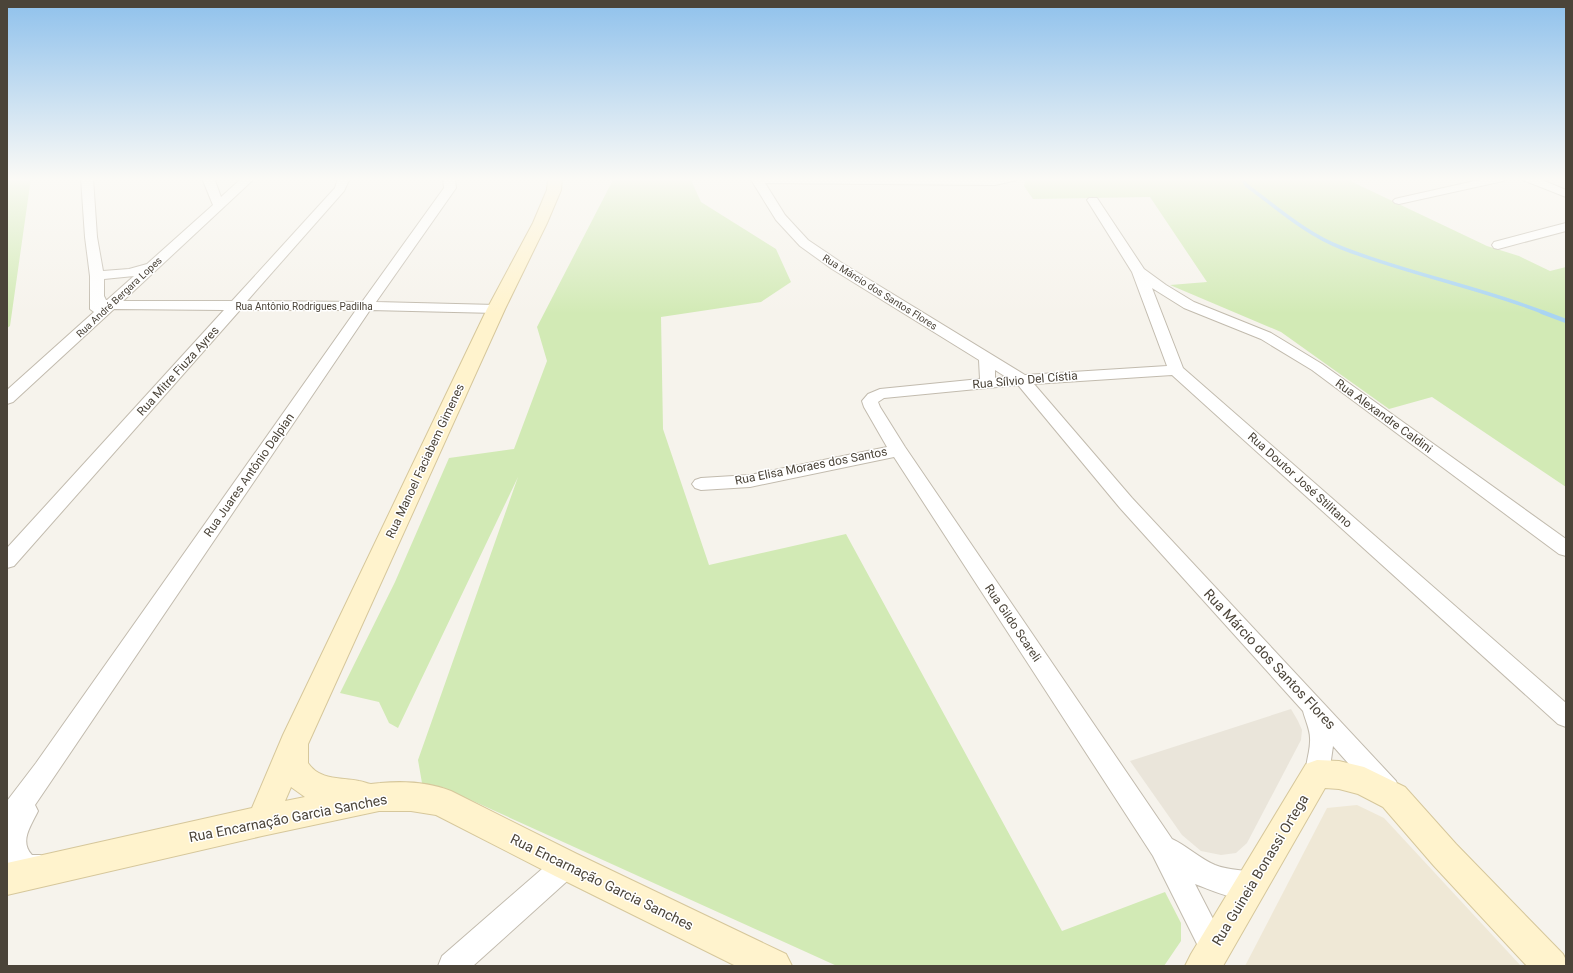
<svg xmlns="http://www.w3.org/2000/svg" width="1573" height="973" font-family="Roboto,sans-serif">
  <style>
    .residential { fill: #eae5da }
    .education { fill: #efe8d6 }
    .green { fill: #d2eab5 }
    .lines { fill: none; stroke-linecap: round; stroke-linejoin: round }
    .stream-far1 { stroke: #a9d4f2; stroke-width: 3.5 }
    .stream { stroke: #a9d4f2; stroke-width: 4.5 }
    .street-casing { stroke: #c2bbae; stroke-width: 2 }
    .secondary-casing { stroke: #d6c79b; stroke-width: 2 }
    .street { fill: #fff; fill-rule: evenodd }
    .secondary { fill: #fff3cd; fill-rule: evenodd }
    .labels { text-anchor: middle; dominant-baseline: central; stroke-width: 3; stroke-linejoin: round; paint-order: stroke }
    .far-street-label { font-size: 10px; fill: #4b4439; stroke: #fff }
    .street-label { font-size: 12px; fill: #4b4439; stroke: #fff }
    .near-street-label { font-size: 14px; fill: #4b4439; stroke: #fff }
  </style>
  <rect width="100%" height="100%" fill="#f6f3ec"/>
  <path class="residential" d="M1291,709l7,12 4,9 -1,10 -54,103 -11,10 -15,2 -20,-4 -19,-16 -52,-74z"/>
  <path class="education" d="M1357,805l27,13 137,148h-276l82,-158z"/>
  <path class="green" d="M7,178h24l-21,148 -3,2z
    M614,178h76l11,24 75,47 15,33 -30,20 -100,15 2,112 46,136 137,-31 216,397 103,-39 16,31v18l-17,25h-327l-395,-179 -20,-4 -4,-23 100,-283 -120,251 -9,-5 -10,-21 -39,-9 55,-111 54,-124 65,-9 33,-88 -10,-34z
    M1026,178h318l143,68 32,10 31,15 16,-4v220l-134,-90 -43,12 -108,-77 -111,-47 37,-3 -57,-85 -117,2 -9,-13z"/>
  <g class="lines">
    <path class="stream-far1" d="M1242,178l4,7c30,22 61,50 96,63 66,26 137,39 203,65"/>
    <path class="stream" d="M1542,312l24,9"/>
    <defs>
      <path id="street" d="M81,178h12l4,59 6,34 26,-2 18,-5 66,-59 -11,-27h12l7,19 21,-19h13l-132,123h109l103,-113 3,-10h12l-6,13 -97,110 115,1 82,-114 -1,-10h12l1,10 -80,114 120,3 5,1 2,3 -2,3 -5,1 -126,-3 -335,495 3,6c-7,15 -19,30 -6,44h8l9,4 4,9 -4,9c-19,8 -29,5 -42,-10v-66l29,-38 320,-453h-116l-226,256 -7,2v-20l217,-238 -110,-1 -101,93 -6,2v-14l87,-78 -4,-3v-33l-5,-39zM134,276l-27,24h-1l-2,-4v-17z
        M750,178h269l-2,2 -22,5 -230,-2 20,32 23,25 34,23 183,112 142,-9 -35,-94 -45,-72 2,-2h8l47,71 22,16 28,17 77,31 51,31 244,175v17l-7,-2 -247,-184 -51,-31 -77,-31 -32,-20 31,80 383,335v24l-8,-3 -386,-349 -138,9 98,114 264,283 3,8 -3,8 -9,4 -9,-4 -45,-51 -4,28 -3,8 -9,3 -9,-3c-6,-14 3,-28 2,-44 0,-8 -5,-19 -7,-27l-183,-203 -102,-123 -134,13 -6,4 2,5 25,40 267,392c15,7 27,19 43,26 15,6 31,4 46,10l3,10 -3,10c-22,9 -45,-3 -66,-11l33,64 -4,10 -10,4 -10,-4 -51,-102 -259,-399 -144,30 -49,3 -6,-2 -3,-4 3,-4 6,-2 49,-3 137,-28 -23,-40 -2,-6 6,-7 12,-5 100,-10 -1,-19 -147,-91 -32,-23 -24,-26zM995,370l11,7 -11,1z
        M1488,178h21l-6,3 -104,23 -4,-1 -2,-2 2,-2 4,-1z
        M1521,178h16l29,12v7l-43,-17z
        M1566,223v8l-68,18 -4,-1 -2,-3 2,-3z
        M566,852l9,4 4,9 -4,9 -102,92h-35l4,-10 115,-100z"/>
      <path id="secondary" d="M548,178h14l-1,12 -14,33 -42,86 -197,435v19c12,18 33,14 51,18 4,0 8,3 12,3 3,0 6,-1 9,-1 23,-2 49,-1 71,8l126,63 209,100 6,12h-56l-181,-90 -119,-61 -25,-4h-32l-117,25 -255,59v-32l245,-55 31,-73 204,-426 46,-86 14,-33zM291,787l14,10 -20,4z
        M1317,760l22,1 25,6 41,20 51,57 107,110 3,6v6h-39l-93,-100 -51,-59 -25,-13 -19,-5 -14,-1 -102,178h-38l6,-12 115,-190z"/>
    </defs>
    <use href="#street" class="street-casing"/>
    <use href="#secondary" class="secondary-casing"/>
    <use href="#street" class="street"/>
    <use href="#secondary" class="secondary"/>
  </g>
  <linearGradient id="sky" x2="0" y2="1"><stop stop-color="#8fc1ec"/><stop offset="0.57" stop-color="#fbfaf6"/><stop offset="1" stop-color="#fbfaf6" stop-opacity="0"/></linearGradient>
  <rect width="1573" height="314" fill="url(#sky)"/>
  <g class="labels">
    <g class="far-street-label">
      <text transform="translate(880 292) rotate(32)">Rua Márcio dos Santos Flores</text>
      <text transform="translate(119 297) rotate(-43)">Rua André Bergara Lopes</text>
      <text x="304" y="306">Rua Antônio Rodrigues Padilha</text>
    </g>
    <g class="street-label">
      <text transform="translate(178 371) rotate(-48)">Rua Mitre Fiuza Ayres</text>
      <text transform="translate(1025 380) rotate(-5)">Rua Sílvio Del Cístia</text>
      <text transform="translate(1384 416) rotate(36)">Rua Alexandre Caldini</text>
      <text transform="translate(425 461) rotate(-65)">Rua Manoel Faciabem Gimenes</text>
      <text transform="translate(811 466) rotate(-11)">Rua Elisa Moraes dos Santos</text>
      <text transform="translate(249 475) rotate(-55)">Rua Juares Antônio Dalpian</text>
      <text transform="translate(1300 480) rotate(42)">Rua Doutor José Stilitano</text>
      <text transform="translate(1013 623) rotate(56)">Rua Gildo Scareli</text>
    </g>
    <g class="near-street-label">
      <text transform="translate(1270 659) rotate(47)">Rua Márcio dos Santos Flores</text>
      <text transform="translate(288 818) rotate(-11)">Rua Encarnação Garcia Sanches</text>
      <text transform="translate(1260 870) rotate(-59)">Rua Guineia Bonassi Ortega</text>
      <text transform="translate(602 882) rotate(26)">Rua Encarnação Garcia Sanches</text>
    </g>
  </g>
  <rect width="1573" height="973" fill="none" stroke="#4b4439" stroke-width="16"/>
</svg>
